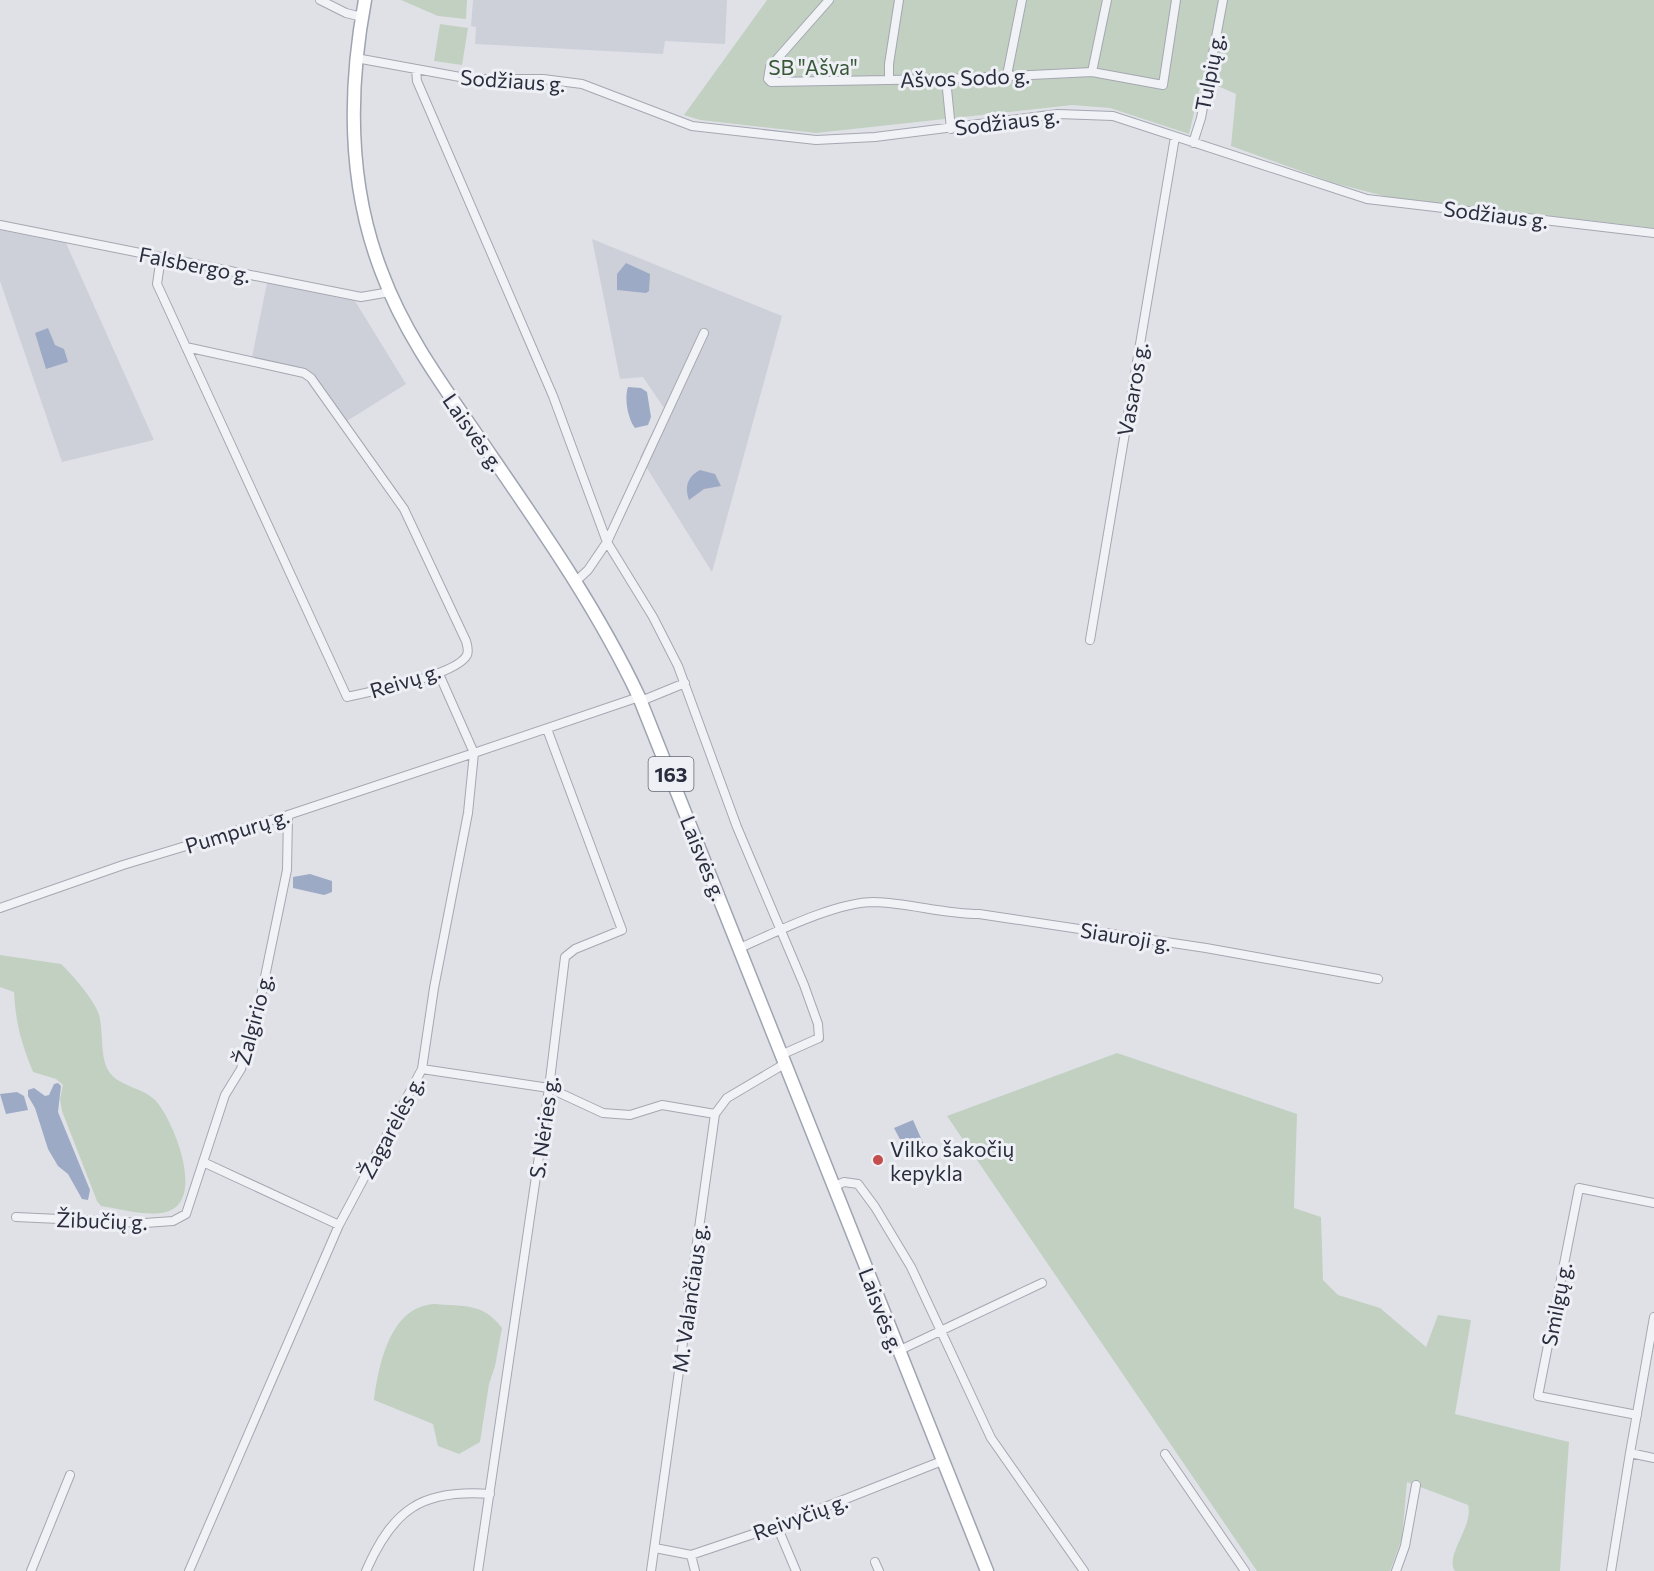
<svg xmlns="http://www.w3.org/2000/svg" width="1654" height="1571" font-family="Commissioner,sans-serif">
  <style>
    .built { fill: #cdd0d9 }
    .green { fill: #c2d0c1 }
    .water { fill: #9daac5 }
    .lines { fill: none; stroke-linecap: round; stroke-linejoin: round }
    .street-casing { stroke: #a5a7b1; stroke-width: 10 }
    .primary-casing { stroke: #9fa4b2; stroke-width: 15 }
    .street { stroke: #f1f2f6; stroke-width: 8 }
    .primary { stroke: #fff; stroke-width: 12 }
    .poi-dot { fill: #c44e4d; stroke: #eef0f5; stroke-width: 2 }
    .labels { text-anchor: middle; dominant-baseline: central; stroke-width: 6; stroke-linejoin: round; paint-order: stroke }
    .shield { fill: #eef0f5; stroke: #646874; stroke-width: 1.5 }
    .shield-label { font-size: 20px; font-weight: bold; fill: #292d3d }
    .park-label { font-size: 21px; fill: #385838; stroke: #eef0f5 }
    .street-label { font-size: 21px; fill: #292d3d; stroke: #eef0f5 }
    .poi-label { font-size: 21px; fill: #292d3d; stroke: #eef0f5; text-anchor: start }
  </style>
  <rect width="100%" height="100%" fill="#dfe1e7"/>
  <path class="built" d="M473,0h254l-2,44 -60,-3 -2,13 -188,-10 1,-17 -5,-1z
    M0,230l66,13 88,197 -92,22 -62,-181z
    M592,239l190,77 -70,256 -72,-115 24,-49 -21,-31 -23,2z
    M267,283l88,18 51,83 -59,37 -40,-50 -55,-14z"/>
  <path class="green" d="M401,0h66l-1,19 -28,-3z
    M767,0h887v228l-266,-31 -54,-14 -103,-37 5,-52 -34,-15 -13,55 -79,-26 -38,-3 -256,28 -116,-13 -16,-5z
    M440,24l28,4 -6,37 -28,-4z
    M0,955l61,9c10,9 35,38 38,51 5,17 0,43 11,58 11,14 34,15 46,28 17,19 49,96 13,110 -19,7 -48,-2 -68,-5l-4,-5 -35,-90 -2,-12 3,-14 -7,-6 -23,-7c-12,-30 -17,-47 -19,-80l-14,-5z
    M1117,1053l180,61 -3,94 27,9 2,63 15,15 42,13 46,39 12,-32 33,5 -16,94 114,28 -9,129h-105c-11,-15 19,-45 13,-66l-61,-23 -5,56 -12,33h-133l-310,-455z
    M435,1304c28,3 48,-2 67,24l-7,38 -6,18 -9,58 -21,12 -21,-8 -5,-22 -59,-24c5,-36 16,-94 61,-96z"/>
  <path class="water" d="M626,263l24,11 -1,17 -3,2 -29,-3v-16z
    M48,328l7,17 9,4 4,13 -22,7 -11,-36z
    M628,387l13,1 6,4 4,25 -3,8 -13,3c-7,-9 -11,-29 -7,-41z
    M700,470l15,4 6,12 -17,3 -15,11c-5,-13 -1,-24 11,-30z
    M310,874l22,7v11l-8,3 -31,-7v-11z
    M58,1083l3,3 -3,26 32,78 -2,10 -6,-1 -14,-25 -10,-8 -10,-17 -13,-41 -7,-12v-6l6,-2 11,8 4,-1 5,-11z
    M17,1092l7,4 4,14 -22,4 -6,-20z
    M913,1120l11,25 -12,7 -7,-3 -11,-21z"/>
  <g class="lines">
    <defs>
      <path id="street" d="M320,0l26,13 16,4
        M829,0l-59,67 -2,12 3,3 175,-3 146,-7 71,13 13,-85
        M356,58l115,21h72l39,5 110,42 124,14 59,-3 183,-23 55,2 254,83 287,34
        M416,69l1,12 136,315 54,146 46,75 25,49 59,161 67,158 14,39 1,14 -36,16
        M1092,72l15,-72
        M1007,75l15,-75
        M889,79v-15l10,-64
        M946,79l5,50
        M1193,143l8,-25 22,-118
        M0,225l361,72 29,-5
        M161,257l-4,27 190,413c24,-6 109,-21 120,-42 2,-5 0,-10 -1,-14l-62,-132 -93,-131 -7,-5 -118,-26
        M575,582l13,-12 19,-28 97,-209
        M1090,640l85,-503
        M641,701l44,-18
        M0,908l123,-43 165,-50 186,-62 -35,-79
        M740,948c36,-16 96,-46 134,-46 35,1 70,12 105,12l227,34 172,31
        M422,1069l127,19 54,25 27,2 32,-10 53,9
        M203,1162l136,63
        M835,1186l9,-4 14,2 17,23 36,60 80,171 93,133
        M16,1217l129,6 28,-2 13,-7 39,-119 16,-26 20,-73 26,-126 1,-55
        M1654,1317l-24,136 24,5
        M898,1351l144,-68
        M1637,1415l-99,-19 41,-208 75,15
        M1165,1454l80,117
        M777,1526l19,45
        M655,1548l36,7 86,-29 165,-65
        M691,1555l4,16
        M875,1562l4,9
        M31,1571l39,-96
        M189,1571l150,-346 83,-156 12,-81 34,-175 6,-60 165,-56
        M366,1571c27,-62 56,-82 124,-77
        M478,1571l71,-483 16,-131 10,-8 47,-19 -75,-201
        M651,1571l64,-457 12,-16 59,-35
        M1396,1571l9,-25 11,-61
        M1611,1571l19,-118"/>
      <path id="primary" d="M365,0c-17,91 -17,186 17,273 23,62 62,114 99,168 57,83 115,165 158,256l348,874"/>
    </defs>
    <use href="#street" class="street-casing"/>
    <use href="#primary" class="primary-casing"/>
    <use href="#street" class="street"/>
    <use href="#primary" class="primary"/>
  </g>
  <circle class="poi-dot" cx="878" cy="1160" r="6"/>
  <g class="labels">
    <rect class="shield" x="648.5" y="757" width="45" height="34" rx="4.5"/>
    <g class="shield-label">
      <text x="671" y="774">163</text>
    </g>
    <g class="park-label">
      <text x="813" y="66">SB "Ašva"</text>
    </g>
    <g class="street-label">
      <text transform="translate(1209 72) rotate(-79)">Tulpių g.</text>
      <text transform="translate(965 77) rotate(-2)">Ašvos Sodo g.</text>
      <text transform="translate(513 80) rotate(4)">Sodžiaus g.</text>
      <text transform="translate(1007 121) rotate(-7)">Sodžiaus g.</text>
      <text transform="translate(1496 214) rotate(7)">Sodžiaus g.</text>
      <text transform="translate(195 264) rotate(11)">Falsbergo g.</text>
      <text transform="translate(1132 389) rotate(-80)">Vasaros g.</text>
      <text transform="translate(474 432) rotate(55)">Laisvės g.</text>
      <text transform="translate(405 680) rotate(-17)">Reivų g.</text>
      <text transform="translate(237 830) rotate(-17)">Pumpurų g.</text>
      <text transform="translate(704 858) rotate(68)">Laisvės g.</text>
      <text transform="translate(1126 936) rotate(9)">Siauroji g.</text>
      <text transform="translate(253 1019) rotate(-75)">Žalgirio g.</text>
      <text transform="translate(391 1127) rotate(-62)">Žagarėlės g.</text>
      <text transform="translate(543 1127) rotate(-82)">S. Nėries g.</text>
      <text transform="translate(102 1220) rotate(2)">Žibučių g.</text>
      <text transform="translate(689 1298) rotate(-82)">M. Valančiaus g.</text>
      <text transform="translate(1556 1304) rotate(-79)">Smilgų g.</text>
      <text transform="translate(882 1310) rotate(69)">Laisvės g.</text>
      <text transform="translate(800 1516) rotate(-20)">Reivyčių g.</text>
    </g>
    <g class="poi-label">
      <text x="890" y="1148">Vilko šakočių<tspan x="890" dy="24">kepykla</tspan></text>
    </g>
  </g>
</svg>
